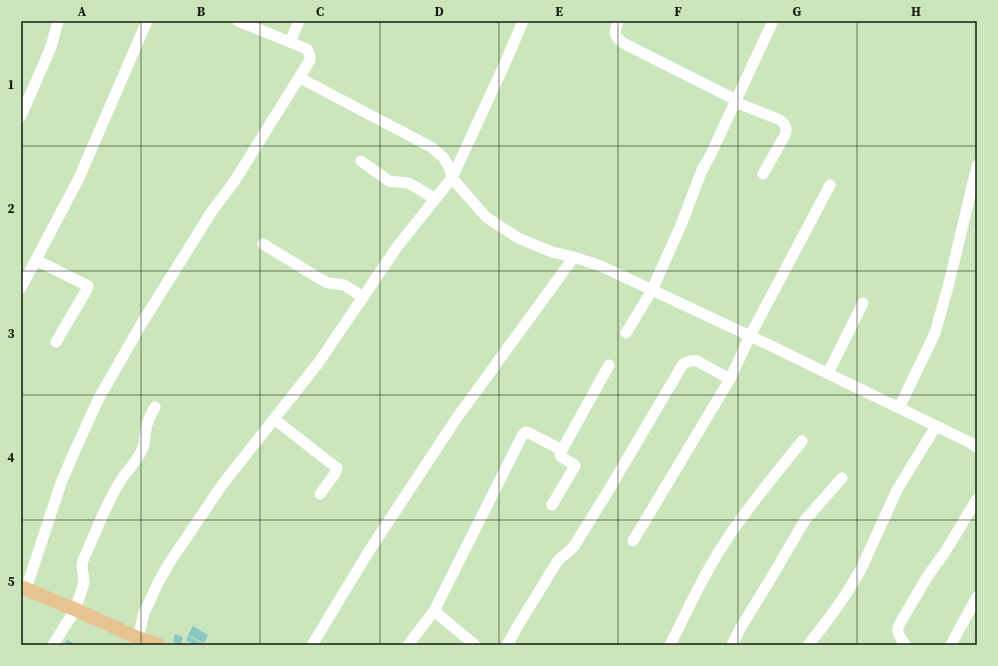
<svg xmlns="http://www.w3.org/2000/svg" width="998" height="666" font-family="'Source Serif 4',serif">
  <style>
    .building { fill: #8ac7c5 }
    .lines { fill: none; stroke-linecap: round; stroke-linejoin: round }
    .minor { stroke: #fff; stroke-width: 11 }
    .major { stroke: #e8c492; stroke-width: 14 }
    .grid { fill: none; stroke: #131c0d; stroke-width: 1; stroke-opacity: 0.55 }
    .neatline { fill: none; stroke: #131c0d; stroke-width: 1.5 }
    .grid-label { font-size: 13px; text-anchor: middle; font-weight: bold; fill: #131c0d }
  </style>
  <rect width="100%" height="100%" fill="#cbe6bc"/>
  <path class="building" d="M193,626l15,9 -4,8 -16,-8z
    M175,634l8,3 -2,8 -8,-3z
    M188,636l15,8v1h-9l-8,-5z
    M67,640l10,5h-13z"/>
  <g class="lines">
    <path class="minor" d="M618,21c-4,12 -5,14 5,22l113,57
      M290,42l9,-21
      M300,78l131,69 12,10 6,10 3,11 34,39 32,21 34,14 22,5 27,9 164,77 204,99 8,5
      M735,102l43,17c7,4 10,8 7,16l-22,39
      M21,116l30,-69 7,-26
      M361,161l28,20 19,2 6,3 21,13
      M263,244l59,36 6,3 16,2 19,12
      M36,260l52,26 -2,5 -30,51
      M21,288l58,-110 68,-157
      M626,333l26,-43 29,-65 21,-55 8,-14 63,-135
      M828,373l35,-70
      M899,408l36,-75 13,-46 29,-121
      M274,419l63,49 -3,7 -14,19
      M552,505l23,-39v-1l-14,-8 -1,-4 2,-3
      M633,541l97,-162
      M26,589l35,-106 15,-35 23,-50 43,-75 70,-112 22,-29 76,-122v-4l-3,-7 -69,-28
      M434,611l41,34
      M53,645l22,-35 9,-27 -2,-18 1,-5c12,-25 21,-52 35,-75 7,-13 18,-22 24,-35 4,-7 2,-13 4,-21 1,-8 5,-15 9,-22
      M136,645l8,-32 13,-28 11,-20 54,-80 97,-123 78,-115 55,-69 54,-117 17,-40
      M312,645l57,-94 87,-132 118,-162
      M408,645l26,-34 89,-177 3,-2 3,1 33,17 47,-85
      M507,645l12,-21 38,-62c6,-8 14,-10 19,-19l31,-50 76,-129c5,-3 8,-4 14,-3l33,18 20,-43 80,-151
      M670,645c17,-33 32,-68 53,-100 23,-36 52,-70 79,-104
      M732,645l8,-16 31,-51 34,-58 37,-42
      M808,645c20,-24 38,-49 53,-76l36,-79 39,-64
      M905,645c-3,-7 -10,-11 -6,-20l28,-48 18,-25 32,-53
      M951,645l4,-8 22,-40"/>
    <path class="major" d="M21,587l58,24 59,27 20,7"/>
  </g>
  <path class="grid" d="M141,21v624M260,21v624M380,21v624M499,21v624M618,21v624M738,21v624M857,21v624M21,146h956M21,271h956M21,395h956M21,520h956"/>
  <rect width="998" height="666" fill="none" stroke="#cbe6bc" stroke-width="44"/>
  <rect x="22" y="22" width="954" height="622" class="neatline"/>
  <g class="grid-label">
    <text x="82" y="16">A</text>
    <text x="201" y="16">B</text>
    <text x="320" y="16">C</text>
    <text x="439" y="16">D</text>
    <text x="559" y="16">E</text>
    <text x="678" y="16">F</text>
    <text x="797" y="16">G</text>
    <text x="916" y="16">H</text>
    <text x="11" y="89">1</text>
    <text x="11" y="213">2</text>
    <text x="11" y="338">3</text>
    <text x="11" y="462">4</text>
    <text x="11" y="586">5</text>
  </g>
</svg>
